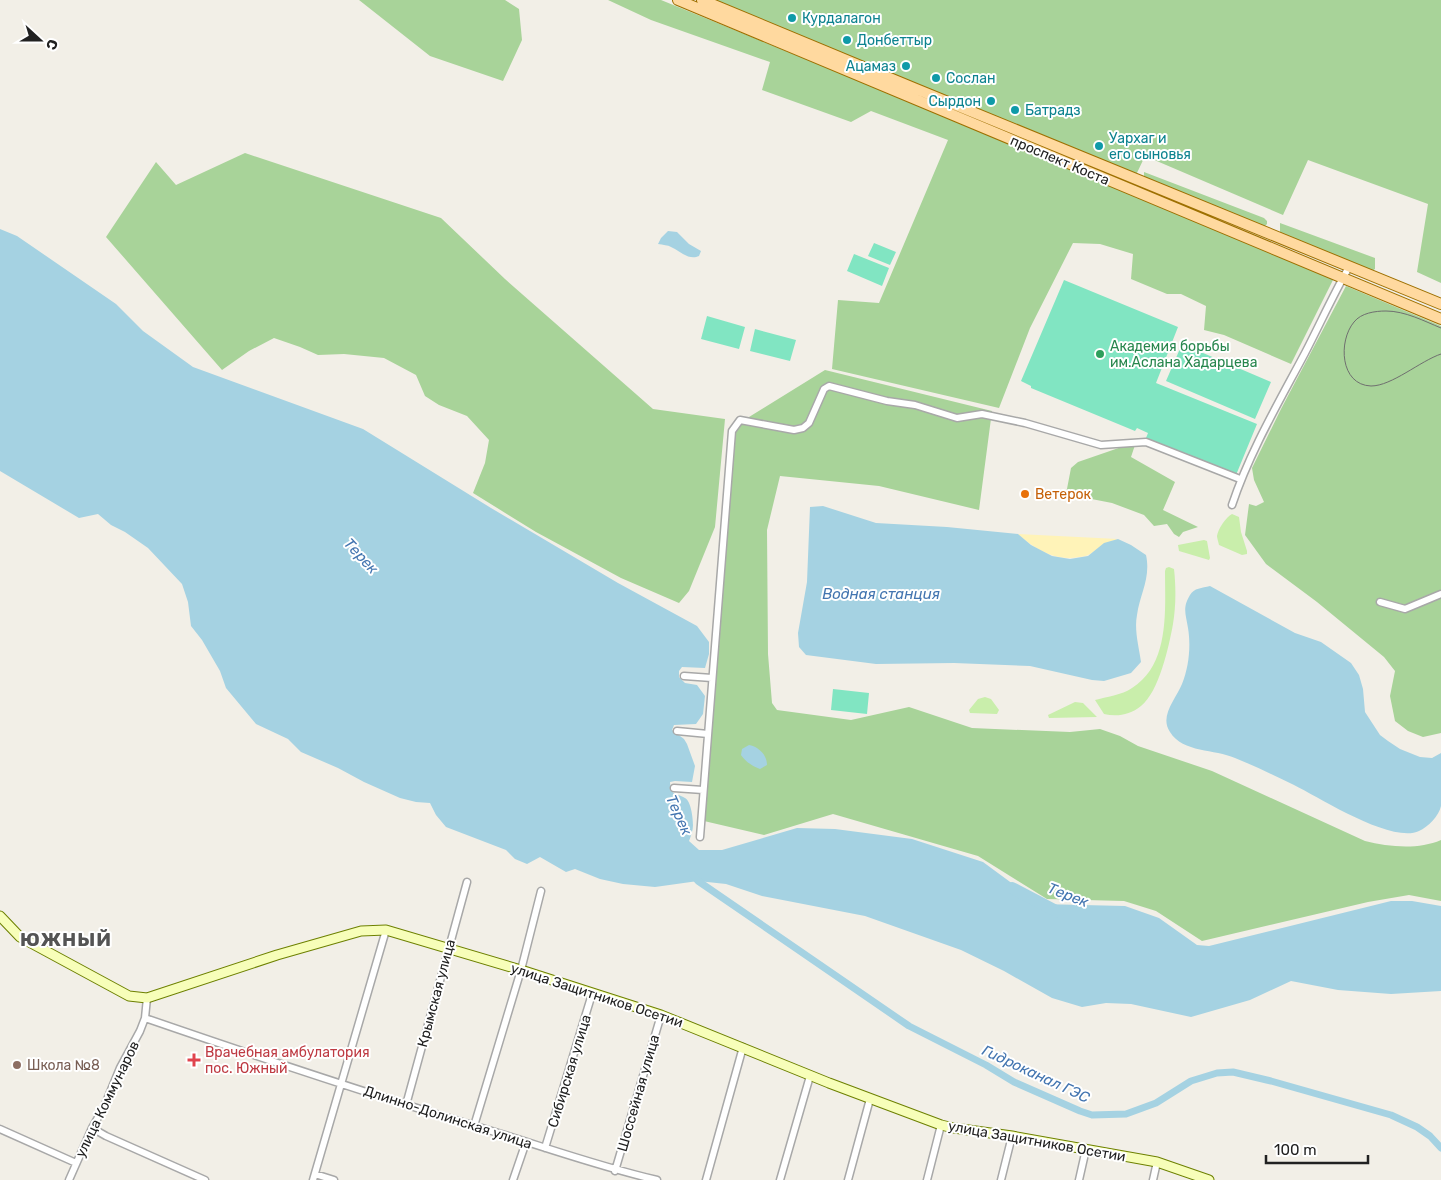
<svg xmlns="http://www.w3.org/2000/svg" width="1441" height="1180" viewBox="0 0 1441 1180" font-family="Rubik,sans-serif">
<rect width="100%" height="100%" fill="#f2efe7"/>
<!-- grass -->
<path fill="#c9eeab" d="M1232 514 1239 517 1241 532 1247 551V554L1242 555 1219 545C1219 544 1217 538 1217 536 1218 529 1226 517 1232 514Z
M1204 540 1207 541 1210 558 1209 560 1179 551 1178 545Z
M1169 567 1174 569C1176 587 1176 606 1173 624 1169 646 1159 692 1141 706 1130 715 1117 717 1104 714L1095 700C1106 697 1122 695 1132 688 1170 664 1165 610 1165 571L1166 568Z
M985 697 991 699 999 710 997 714 970 713 969 710 978 699Z
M1075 702 1083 703 1097 717 1049 718 1048 715Z"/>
<!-- forest -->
<path fill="#a8d399" d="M359 0H505L519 9 522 40 503 81 430 56Z
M608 0H661L957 121 1334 278 1291 364 1224 335 1204 330 1206 306 1181 294H1167L1131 279 1133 254 1100 244 1073 243 1030 328 999 408 832 369 838 300 879 303 948 140 871 111 851 122 762 90 770 62 651 20Z
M712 0H1441V283L1417 272 1428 204 1308 160 1283 215 1145 156 1136 175Z
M245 153 441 218 505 279 653 409 725 419 715 527 689 591 679 603 621 578 536 532 473 493 485 463 489 440 467 416 439 405 425 396 416 375 384 358 344 354 318 355 300 347 274 338 249 351 222 370 106 237 156 162 176 185Z
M1144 172 1264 218 1267 221V224L1264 227 1144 178Z
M1280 223 1375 258V269L1372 271 1280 234Z
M1346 286 1441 326V733L1423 737 1408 731 1395 721 1390 696 1395 671 1384 657 1317 602 1266 564 1245 535 1249 504 1256 506 1264 502 1254 480 1252 468 1281 409Z
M825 370 992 411 979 510 879 486 780 476 767 530 768 654 772 703 777 710 851 720 909 707 972 728 1070 732 1100 729 1120 736 1138 746 1212 771 1365 841C1389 847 1418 850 1441 840V901L1409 895 1368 902 1202 941 1156 911 1124 901 1047 899 978 856 833 814 764 835 704 821 736 425Z
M1136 442 1131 457 1175 482 1163 510 1198 527 1183 532 1179 537 1174 534 1167 524 1154 526 1144 515 1112 503 1066 494 1071 468 1078 462Z"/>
<!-- sand -->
<path fill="#fff3b8" d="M1018 534 1118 539C1101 544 1103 546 1090 554 1087 556 1082 557 1079 557 1055 562 1035 549 1018 534Z"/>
<!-- pitch -->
<path fill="#81e5c2" d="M874 243 896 252 890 265 868 256Z
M854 254 889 268 882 286 847 271Z
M1064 280 1178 327 1156 383 1257 424 1236 475 1146 438 1148 433 1137 428 1135 431 1031 388V386L1021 381Z
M707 316 745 327 739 349 701 339Z
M755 329 796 340 790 361 750 351Z
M1182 344 1271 382 1255 419 1166 381Z
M833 689 869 693 867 714 831 710Z"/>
<!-- water -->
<path fill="#a5d2e2" d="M0 229 17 236 116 304 143 331 193 367 363 429 491 508 618 583 697 626 709 642V654L705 668 682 667 679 671V677L685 683 697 685 705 696 703 714 696 724 674 725 672 730 684 739 687 744 695 766 692 782 675 781 670 782C671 797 675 792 685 798 691 801 693 818 693 825 693 830 691 836 689 841L699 850H722L797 828 835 829 912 839 983 862 1040 904 1125 906 1159 918 1197 945 1209 946 1391 901H1412L1441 906V991L1391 994 1338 990 1291 981 1250 1000 1191 1017 1131 1004 1106 1003 1082 1007 1052 998 1004 971 961 950 865 916 762 896 726 884 698 881 655 887 623 884 600 879 575 869 566 872 540 857 527 864 515 859 506 850 446 827 436 815 430 803 416 802 400 798 364 782 338 768 301 752 288 739 256 724 226 688 220 671 202 640 191 626 188 602 182 584 148 548 125 532 111 525 98 514 79 518 0 471Z
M668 231 677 232 689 244 701 251 699 256C689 261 680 251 671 247 668 245 663 245 658 244L661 238Z
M823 506 876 523 947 527 1018 534 1031 545 1052 556 1070 559 1088 556 1104 543 1118 539 1131 545 1146 555C1151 578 1140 594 1137 615 1134 630 1139 647 1141 662L1131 673 1104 681 1092 680 1030 666 954 663 876 664 806 655 799 647 798 633 807 582 810 507Z
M1210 586 1295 633 1321 642 1351 663 1359 675 1363 689 1365 712 1380 735 1388 741 1400 749 1420 757 1432 758 1441 753C1441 767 1441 794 1441 806 1439 816 1428 827 1419 831 1392 844 1320 798 1294 785 1275 776 1255 766 1235 758 1215 749 1183 753 1170 732 1159 716 1176 699 1182 684 1189 667 1191 646 1188 628 1186 615 1182 608 1190 595 1194 588 1202 588 1210 586Z
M749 745C759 747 767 755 767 765L760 769C752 766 746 762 741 755L742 749Z"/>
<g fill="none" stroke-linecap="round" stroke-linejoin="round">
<!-- canal -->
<path stroke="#a5d2e2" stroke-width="7" d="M693 875 698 881 909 1026 986 1065 1014 1082 1080 1111 1092 1115 1126 1114 1156 1103 1191 1081 1217 1073 1233 1072 1271 1081 1391 1115 1417 1127 1430 1136 1441 1148"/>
<!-- river -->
<path stroke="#a5d2e2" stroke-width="12" d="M1012 888 1058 912"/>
<!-- street casing -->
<g stroke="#a8a8a8" stroke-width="9">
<path id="street" d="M1232 505C1250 451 1279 402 1305 353 1320 324 1333 295 1349 267
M1380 602 1405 609 1441 594
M684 676 712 678
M677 731 708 734
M674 788 703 790
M700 837 732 431 740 420 794 430 803 428 809 423 824 389 829 386 887 401 915 405 957 418 982 414 1025 423 1101 445 1146 442 1240 479
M147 998 145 1018C264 1059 384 1099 505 1135 556 1151 605 1168 657 1180
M406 1105 467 882
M474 1126 521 970 541 891
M92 1128 106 1136 205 1180
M0 1129 76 1163
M545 1148 592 994
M615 1171 661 1015
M315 1174 334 1180
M69 1180 92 1128 104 1107 120 1068 140 1031 145 1018
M313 1180 386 930
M513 1180 526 1142
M706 1180 743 1047
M780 1180 810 1076
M848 1180 870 1099
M927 1180 941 1125
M1001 1180 1012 1136
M1079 1180 1086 1149
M1153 1180 1157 1162"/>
</g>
<!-- secondary casing -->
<g stroke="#6d8000" stroke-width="11">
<path id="secondary" d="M0 916 20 937 129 996 147 998 277 955 361 931 386 930 521 970 661 1015 829 1083 941 1125 954 1128 1012 1136 1157 1162 1209 1180"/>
</g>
<!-- primary casing -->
<g stroke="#9e7000" stroke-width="12">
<path id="primary" d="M678 0 1441 319
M702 0 914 88 1441 304"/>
</g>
<!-- street -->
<use href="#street" stroke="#fff" stroke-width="6"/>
<!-- secondary -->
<use href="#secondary" stroke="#f7feb9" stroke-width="9"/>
<!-- primary -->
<use href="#primary" stroke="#ffd99f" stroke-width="10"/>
<!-- tram -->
<path stroke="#6f6f6f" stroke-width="1" d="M1441 328C1424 321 1405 311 1386 311 1375 311 1361 313 1354 322 1338 341 1340 385 1371 386 1392 386 1420 361 1441 354"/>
</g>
<!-- markers -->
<g fill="#0f9aa8" stroke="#fff" stroke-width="2">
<circle cx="792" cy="18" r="5"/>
<circle cx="847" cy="40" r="5"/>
<circle cx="906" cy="66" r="5"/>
<circle cx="936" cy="78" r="5"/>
<circle cx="991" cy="101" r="5"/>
<circle cx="1015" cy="110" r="5"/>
<circle cx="1099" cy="146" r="5"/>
</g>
<circle fill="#2e9e5b" stroke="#fff" stroke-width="2" cx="1100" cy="354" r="5"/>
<circle fill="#e8710a" stroke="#fff" stroke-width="2" cx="1025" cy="494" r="5"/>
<path fill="#e0444e" stroke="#fff" stroke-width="2" d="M191.5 1052.5h5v5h5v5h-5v5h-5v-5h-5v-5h5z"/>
<circle fill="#8d6e63" stroke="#fff" stroke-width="2" cx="17" cy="1065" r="5"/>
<g text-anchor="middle" stroke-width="4" stroke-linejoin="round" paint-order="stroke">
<!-- culture labels -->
<g font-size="14" fill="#0d838f" stroke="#fff" text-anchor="start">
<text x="802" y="23">Курдалагон</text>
<text x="857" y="45">Донбеттыр</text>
<text x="896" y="71" text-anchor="end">Ацамаз</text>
<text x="946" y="83">Сослан</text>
<text x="981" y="106" text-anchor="end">Сырдон</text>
<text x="1025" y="115">Батрадз</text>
<text x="1109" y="143">Уархаг и<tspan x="1109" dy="16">его сыновья</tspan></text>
</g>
<!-- street labels -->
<g font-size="14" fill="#212121" stroke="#fff">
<text transform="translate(1060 160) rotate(23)" y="5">проспект Коста</text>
<text transform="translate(436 993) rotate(-75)" y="5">Крымская улица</text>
<text transform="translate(597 995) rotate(18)" y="5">улица Защитников Осетии</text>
<text transform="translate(569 1071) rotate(-73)" y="5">Сибирская улица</text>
<text transform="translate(638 1093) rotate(-74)" y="5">Шоссейная улица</text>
<text transform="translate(107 1099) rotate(-64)" y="5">улица Коммунаров</text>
<text transform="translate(448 1117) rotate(18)" y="5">Длинно-Долинская улица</text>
<text transform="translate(1037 1141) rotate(10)" y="5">улица Защитников Осетии</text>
</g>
<!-- leisure labels -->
<g font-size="14" fill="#27864d" stroke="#fff" text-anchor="start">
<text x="1110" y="351">Академия борьбы<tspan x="1110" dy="16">им.Аслана Хадарцева</tspan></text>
</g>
<!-- food labels -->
<g font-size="14" fill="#c56008" stroke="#fff" text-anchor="start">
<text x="1035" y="499">Ветерок</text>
</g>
<!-- health labels -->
<g font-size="14" fill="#be3a42" stroke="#fff" text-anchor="start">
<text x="205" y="1057">Врачебная амбулатория<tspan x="205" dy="16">пос. Южный</tspan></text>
</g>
<!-- education labels -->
<g font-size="14" fill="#785e54" stroke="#fff" text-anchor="start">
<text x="27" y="1070">Школа №8</text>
</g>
<!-- water labels -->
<g font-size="15" font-style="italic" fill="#4375b0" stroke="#fff">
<text transform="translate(361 556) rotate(47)" y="5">Терек</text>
<text x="881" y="599">Водная станция</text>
<text transform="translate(679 815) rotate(66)" y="5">Терек</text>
<text transform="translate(1068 895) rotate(21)" y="5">Терек</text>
<text transform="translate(1036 1074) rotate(25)" y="5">Гидроканал ГЭС</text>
</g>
<!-- district labels -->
<g font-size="19" font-weight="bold" letter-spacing="1" fill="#545454" stroke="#fff">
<text x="66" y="946">ЮЖНЫЙ</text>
</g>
</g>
<!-- north arrow -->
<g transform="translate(40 40) rotate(111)" stroke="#ffffff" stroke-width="4" paint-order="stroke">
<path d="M0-4L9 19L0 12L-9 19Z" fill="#212121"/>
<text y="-8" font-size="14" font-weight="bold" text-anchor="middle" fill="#212121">С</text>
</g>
<!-- scale -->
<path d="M1266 1155v8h102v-8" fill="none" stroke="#212121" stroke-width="2.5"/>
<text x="1274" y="1155" font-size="15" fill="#212121" stroke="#ffffff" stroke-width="4" paint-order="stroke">100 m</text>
</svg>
